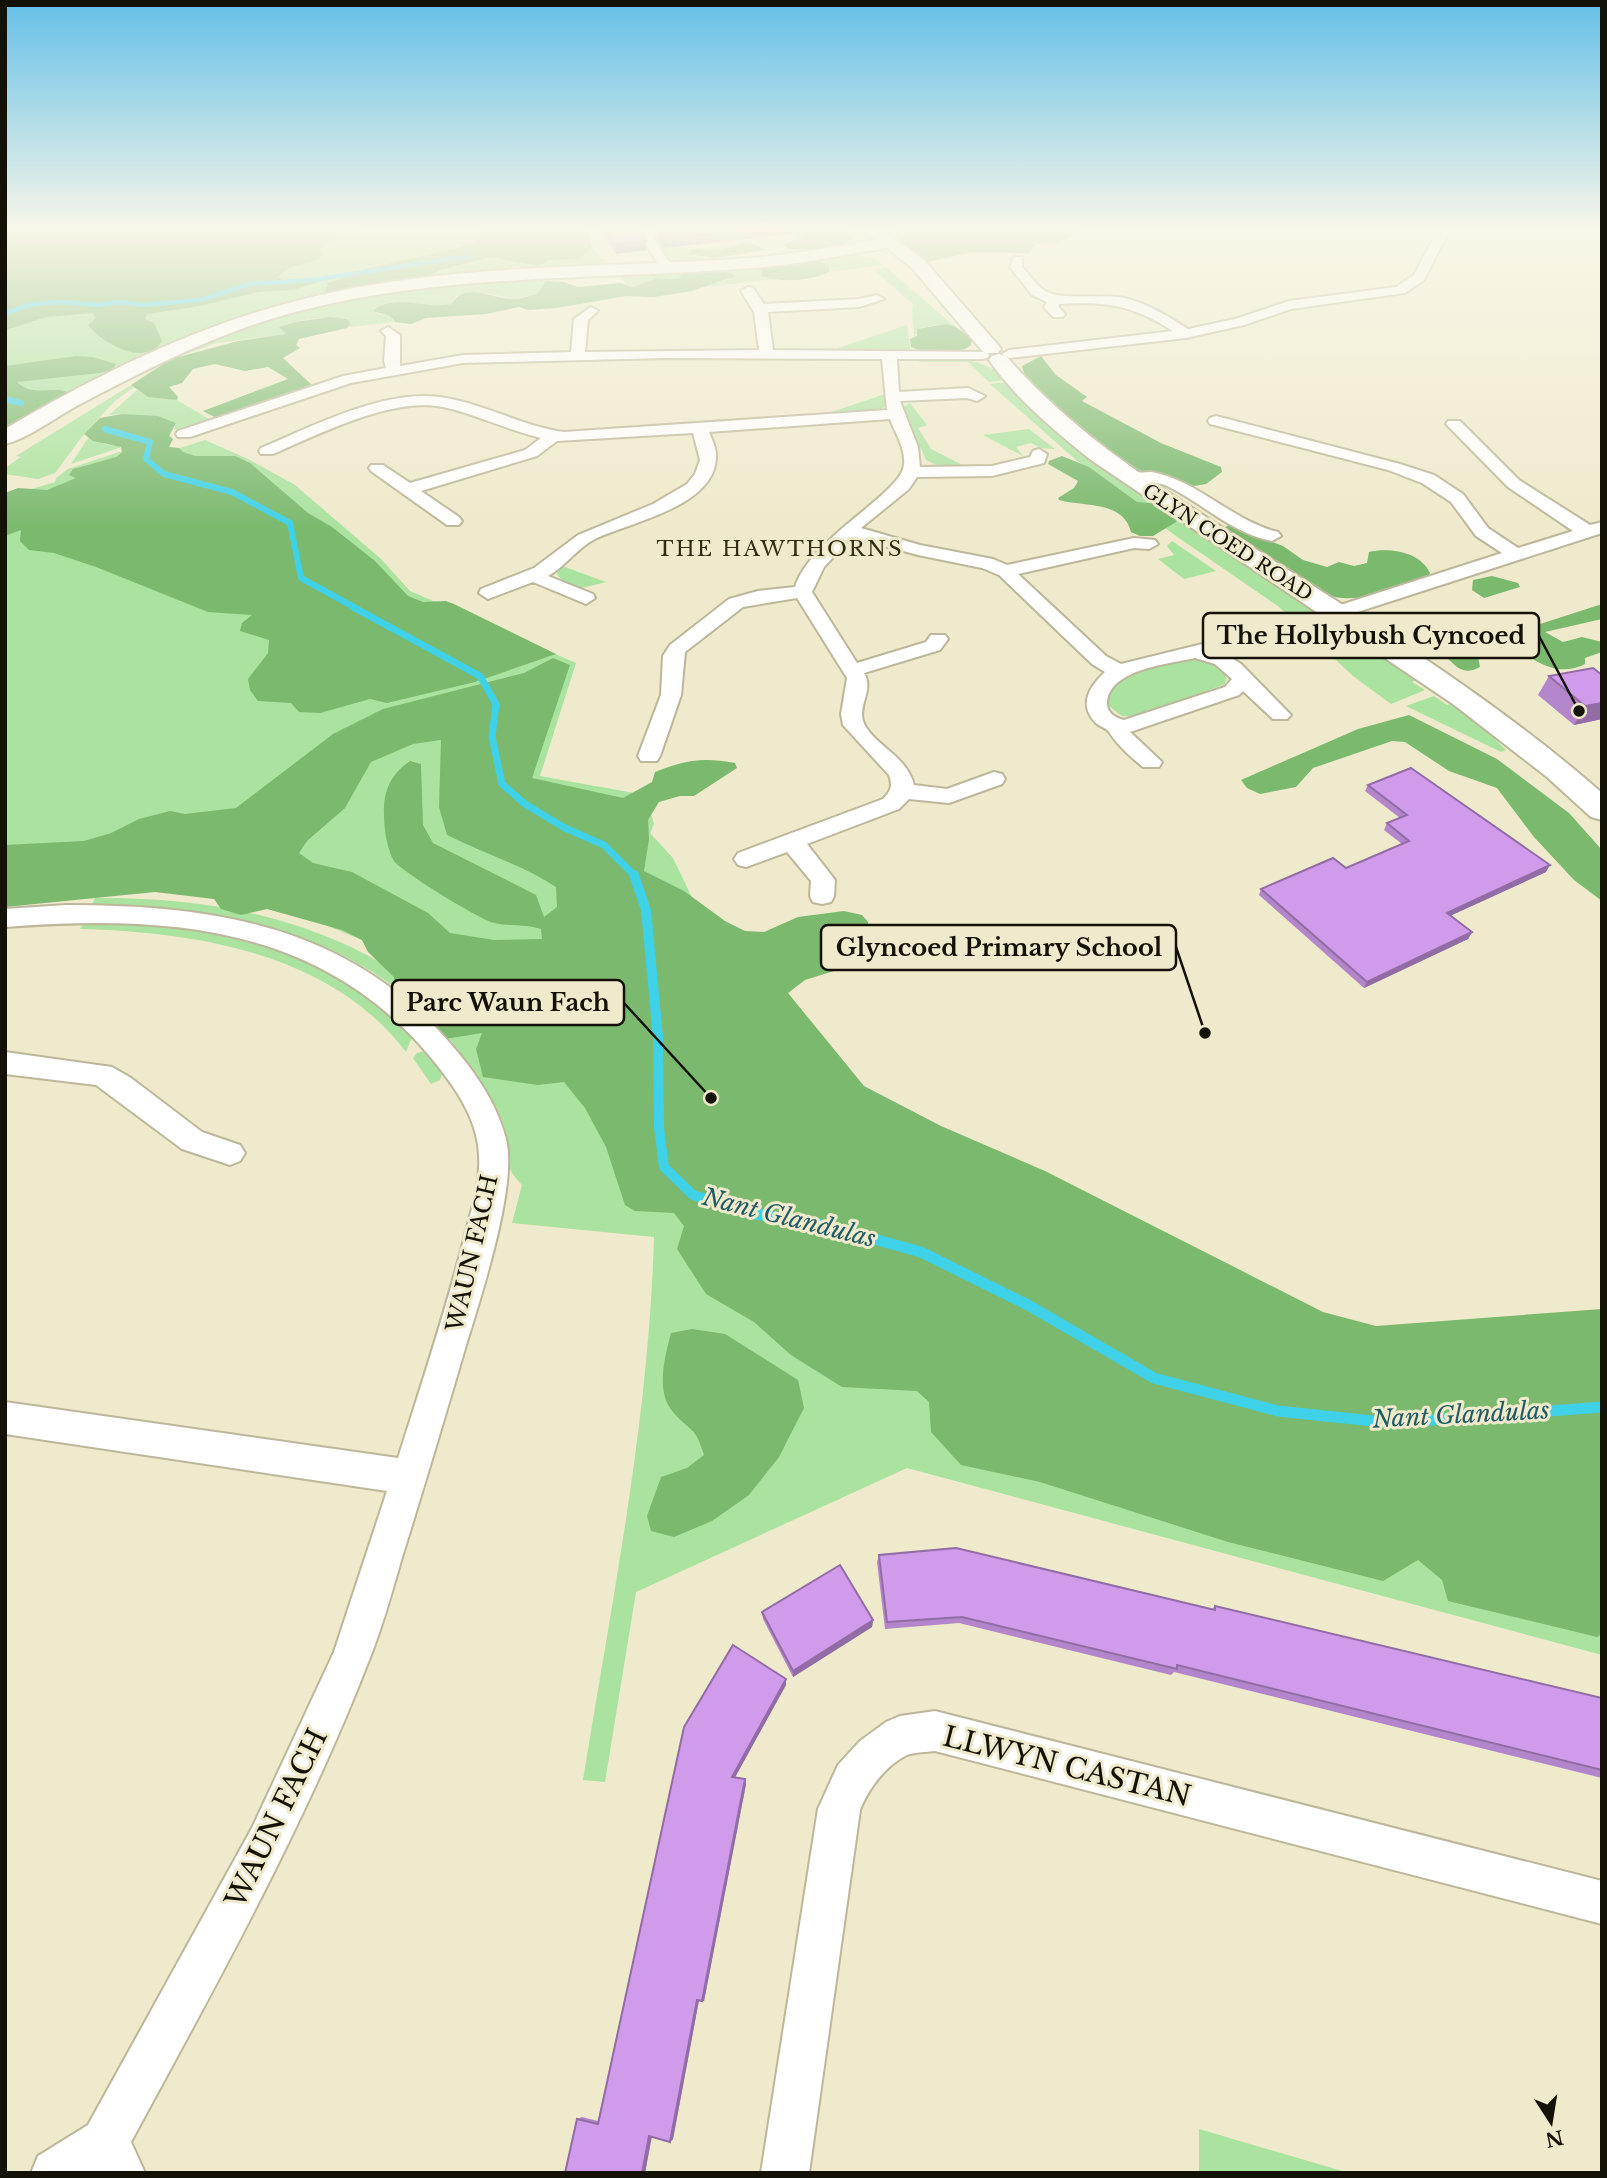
<svg xmlns="http://www.w3.org/2000/svg" width="1607" height="2178" viewBox="0 0 1607 2178" font-family="'Libre Baskerville',serif">
<rect width="100%" height="100%" fill="#efeacb"/>
<!-- green -->
<path fill="#aae29f" d="M5 227H575L607 264 516 267 254 315 5 434Z
M669 232 682 250 734 244 721 250 706 248 690 255 706 259C675 260 671 267 656 239Z
M847 254 875 258 883 265 829 272 831 270 817 259Z
M762 264 765 278 775 279 707 287 733 277 729 271 721 270Z
M886 267 954 326 946 324 919 328 914 338C914 325 911 317 913 304L874 270Z
M689 269 679 279 657 278 633 287 626 284 619 273Z
M546 281 537 294 514 299 491 294 456 296 451 304 438 307 394 303 375 313 390 316 394 322 349 327 351 324 347 319C324 316 302 319 280 327L288 334 217 343 171 359C271 297 432 282 546 281Z
M907 325 911 353 835 351 838 348Z
M919 358C950 359 984 355 1005 380L989 382 968 362H919Z
M1007 382 1419 679 1412 682 1425 690 1391 704 1353 676 1278 606 1176 536 1076 460 990 384Z
M131 385 134 387 115 401 84 434 55 473 38 479 5 474V468L21 457 16 456Z
M137 390 148 397 177 400 209 419 174 430 176 423 122 414 109 415Z
M885 394 886 406 875 412 820 416Z
M910 403 927 425 918 428 931 449 966 467H941L926 460 903 407Z
M1029 429 1055 449 1041 448 1031 443 1016 447 1023 456 983 435Z
M88 438 104 444 122 447 71 464Z
M205 440 248 459 295 485 381 559 410 591 576 663 540 776 645 795 654 824 650 833 673 858 702 918 853 1085 1310 1323 1602 1380V1655L907 1468 636 1592 605 1782 583 1780C612 1600 649 1419 654 1237L512 1223 522 1185C503 1165 510 1162 507 1137 504 1119 495 1104 485 1089 474 1072 462 1054 448 1037 362 935 220 903 92 905L95 898C195 897 296 913 383 964L362 940 167 860 5 895V497L55 482 56 478 68 469 122 451 116 457 74 469 174 450Z
M1172 541 1216 571 1184 579 1158 559 1174 555 1167 546Z
M560 567H565L606 582 578 589 564 583 557 574Z
M1193 659C1207 660 1231 665 1225 684L1140 716H1122L1106 704C1114 666 1162 666 1193 659Z
M1434 696 1447 705 1454 703 1472 716 1506 750 1501 752 1406 706Z
M85 922C210 926 320 944 412 1037L406 1052C331 953 196 932 80 929Z
M424 1051 442 1074 440 1080 431 1084 413 1058 417 1053Z
M1199 2129 1349 2173H1199Z"/>
<!-- forest -->
<path fill="#7ab96e" fill-rule="evenodd" d="M5 227H390C372 230 331 235 320 249L323 255C309 267 290 262 278 277L284 281 325 280 293 290 258 292 200 306 147 314 145 319 154 323 162 341C145 368 102 343 88 325L96 318 93 313 47 317 5 330Z
M481 227H582L588 231 592 248 578 259 548 260 539 266 491 257 440 270 427 276 316 297 326 290 328 283 366 269 470 245 478 238Z
M782 227H841L855 234C846 250 809 249 792 249L786 248 784 244 803 238Z
M889 227H1087L1060 242 1036 244 1029 253H969L927 262C908 258 904 237 889 227Z
M741 243 753 244 767 250 714 258 689 254 693 249 721 250Z
M817 259 830 267 829 272C812 281 779 283 761 276L762 272 756 267Z
M688 269 721 270 733 274V277L692 291 654 297 626 296 557 308 528 310 519 307 486 314 426 318 411 324 395 322 390 316 373 311C392 293 427 309 451 304 467 280 493 300 515 299 522 299 530 295 537 294L546 281 563 282 578 287 620 283 633 287 657 278 679 279 683 272Z
M330 317 347 319 351 324 347 328 299 339 296 345 300 348 283 358 314 387 218 419 203 411 288 379 268 367 245 371 215 364 193 369 182 383 169 387 178 397 177 400 148 397 131 385 171 359 238 341 286 334 279 327 295 322Z
M946 324 954 326 972 338 971 345C957 357 927 354 911 347L910 339 917 336V329Z
M76 356 93 357 116 364 112 370 100 373 17 382C34 398 53 385 69 393L67 398 5 427V366Z
M1041 356 1056 375 1087 397 1082 401 1161 443 1221 467 1222 472 1206 484 1194 486 1182 484 1162 475 1128 473 1027 384 1022 366Z
M122 414 158 416 176 423 169 436 173 439 169 447 179 448 183 452 195 456H235L250 463 308 513 332 527 375 561 408 596 423 602 446 601 454 604 556 654 475 682 387 703 370 699 320 713 299 712 291 703 258 701 250 690 248 679 268 653 269 640 240 631 242 623 252 615 208 612 96 567 54 553 29 550 20 541 21 530 5 536V493L18 488 47 490 76 478 69 475 73 469 116 457 122 452 121 447 93 441 84 434 100 418Z
M1062 456 1089 467 1137 502 1159 504 1181 515 1176 522 1153 536H1140L1131 532C1123 500 1083 507 1059 500L1058 498 1074 488 1078 481 1048 464 1049 461Z
M1229 525 1283 546 1303 560 1327 567 1339 562 1354 566 1367 563 1369 552C1389 547 1421 552 1430 573L1426 580C1400 588 1371 600 1342 598 1308 595 1253 549 1222 529Z
M1492 576 1518 583 1520 587 1484 598 1472 590 1473 580Z
M1599 605 1602 606V619L1545 632 1563 642 1582 637 1602 642V652L1585 658V664C1562 676 1542 666 1522 652V642L1511 639 1481 652 1478 657 1480 667C1460 678 1455 663 1440 652 1433 647 1425 647 1418 642L1420 637C1434 634 1444 640 1458 638 1484 633 1510 610 1537 625Z
M553 658 570 665 532 778 623 798 652 782 655 772C685 760 703 757 735 763L737 768 694 796H680L659 802 648 820 649 839 644 871 684 891 725 921 745 931 764 932 798 917 844 911 862 915 868 922 871 946 837 970 805 980 788 993 864 1086 941 1126 1045 1171 1323 1312 1376 1326 1602 1309V1634L1597 1637 1448 1601 1442 1580 1418 1560 1383 1581 1228 1542 1040 1482 961 1465 931 1432 929 1402 917 1391 842 1387 791 1355 754 1322 706 1294 677 1249 684 1226 674 1213 635 1211 625 1205 606 1147 585 1108 564 1082 538 1085 483 1077 476 1049 482 1033 445 1039 396 1012 394 977 368 952 362 940 342 930 267 909 241 915 221 909 214 899 155 892 5 907V845L84 841 111 833 139 819 170 811 185 814 236 808 333 734 383 709 524 673ZM441 740 439 807 447 835C482 853 523 865 556 887L557 907 544 917 536 895 433 843 423 825 421 764 410 761C391 774 383 791 384 815 384 828 387 850 394 861 402 872 479 919 494 923 511 927 523 923 541 929L542 939 494 940 450 933 428 913 352 872 313 863 299 853 307 841 345 808 371 762 413 744Z
M1409 715 1497 759 1569 813 1602 850V901L1574 880 1534 837 1497 788 1449 771 1405 742 1392 741 1313 768 1296 787 1260 794 1247 788 1241 780 1358 729Z
M692 1329 725 1334 798 1380 804 1408 779 1457 749 1495 712 1521 674 1537 651 1531 647 1516 661 1477 687 1468 704 1455C695 1425 691 1433 673 1412 655 1392 665 1356 671 1333Z"/>
<g fill="none" stroke-linecap="round" stroke-linejoin="round">
<!-- stream-far4 -->
<path stroke="#3ed1e8" stroke-width="4.5" d="M5 313 34 304 62 302 100 305 119 302 143 305 201 300 250 284 313 280 469 256"/>
<!-- stream-far3 -->
<path stroke="#3ed1e8" stroke-width="6" d="M5 399 21 403
M105 429 150 442 146 459 164 474 232 492 290 523 301 578 356 608"/>
<!-- stream-far2 -->
<path stroke="#3ed1e8" stroke-width="7" d="M353 607 480 676 496 704 492 737 502 784 525 804 565 828 604 845 635 876"/>
<!-- stream-far1 -->
<path stroke="#3ed1e8" stroke-width="10" d="M634 875 646 910 658 1037 659 1128 664 1167 693 1195 759 1215"/>
<!-- stream -->
<path stroke="#3ed1e8" stroke-width="11" d="M749 1213 823 1225 921 1252 1028 1305 1154 1378 1278 1411 1392 1423 1602 1407"/>
<!-- street casing -->
<g stroke="#bcb79a" stroke-width="4">
<path id="street" d="M674 227H711L705 231 653 236 667 259 678 267 672 271 658 264 639 233 645 229Z
M1439 227H1451L1424 280 1405 293 1291 309 1244 325 1186 338 1009 358 1002 354 1009 350 1173 331C1133 305 1106 301 1059 304L1058 306 1065 314 1063 317H1053L1044 307 1047 302 1032 295 1010 267 1014 257H1022V267C1029 274 1036 285 1045 291 1063 301 1101 293 1125 298 1148 304 1168 316 1188 329L1235 319 1289 301 1396 287 1414 275Z
M748 287 753 288 764 304 859 299 877 295 884 299 859 307 768 312 773 350 987 352 989 355 987 358 982 359H897L899 392 968 388 985 396 977 401 967 398 900 401 918 447 920 467 992 466 1030 457 1033 451 1039 449 1047 454 1044 463 992 476 917 477 909 489 861 528 920 545 993 559 1007 565 1134 538 1155 540 1158 544 1149 549 1134 548 1018 574 1106 656 1121 664 1243 634 1248 625H1262L1265 629 1259 642 1222 652 1241 664 1287 711 1291 715 1287 719H1273L1243 691 1239 695 1130 732 1162 762 1159 767H1143C1130 756 1118 746 1109 732 1107 728 1100 727 1096 723 1078 705 1089 687 1105 672L1092 664 999 575 982 568 918 555 852 537 824 567 812 592 857 663 926 642 931 635H945L948 639 940 650 864 673C874 689 858 705 863 721 872 745 906 754 914 785L947 789 994 772 1002 774 1005 779 1002 784 949 803 909 799 899 809 807 844 835 880 834 896 831 902 822 904 813 902 810 896 811 881 787 852 746 867 738 865 734 859 738 853 883 799C891 791 893 786 889 775L843 725 841 714 847 678 797 598 743 607 685 652 681 695 660 756 657 761H641L638 756 661 695 663 656 670 645 729 599 758 591 795 587C810 538 901 494 904 465 906 449 895 433 890 419L709 432C712 440 717 449 716 458 714 507 630 522 595 539 577 548 566 566 548 576L593 594 595 598 586 604 533 582 488 599 479 593 481 589 534 568 578 535 653 504 687 484 695 474 700 460 693 433 557 441 537 456 421 491 459 517 462 521 459 525H447L371 471 369 468 371 465H383L410 483 525 450 541 438C507 430 476 414 443 407 391 397 320 434 273 454H261L259 451 261 448C312 426 385 389 440 397 483 403 521 426 564 432L887 410 882 359 666 358 463 363 351 383 190 437H178L176 434 178 431 343 376 386 368 384 361 386 336 381 331 388 327 400 335V366L463 355 571 352 574 319 591 307 598 311 588 320 585 352 759 350 754 312 741 291ZM1195 658 1215 664 1232 679 1225 687 1124 720C1115 718 1106 712 1107 702 1110 669 1169 664 1195 658Z
M1216 416 1400 464 1434 475 1463 494 1488 528 1518 548 1573 531 1508 487 1446 424 1448 421H1460L1519 480 1590 525 1602 522V533L1342 617H1328L1325 613 1328 609 1502 553 1476 536 1451 502 1422 483 1388 470 1210 424 1208 421 1210 418Z
M1151 472C1198 480 1232 521 1278 532L1281 536 1272 541C1230 533 1202 502 1165 485 1152 479 1133 488 1123 478L1131 473Z
M66 905C213 905 347 925 449 1042 473 1069 497 1103 506 1139 518 1187 479 1302 464 1352 444 1420 424 1487 403 1554 393 1588 384 1622 371 1655 306 1824 217 1983 131 2142L145 2173H31L38 2156 88 2125 252 1828 334 1652 387 1491 5 1434V1402L398 1458C421 1386 445 1313 464 1239 470 1213 481 1185 479 1156 478 1117 452 1083 428 1054 317 924 165 915 5 927V909Z
M5 1052 112 1067 131 1078 202 1132 240 1145 245 1153 240 1161 230 1165 182 1149 96 1085 5 1074Z
M935 1711 1602 1881V1924L935 1751C927 1752 915 1752 907 1755 886 1765 868 1789 860 1810L809 2173H761L818 1809 838 1765 860 1741 886 1722 900 1716Z"/>
</g>
<!-- secondary casing -->
<g stroke="#bcb79a" stroke-width="4">
<path id="secondary" d="M864 227H879L924 260 998 345 1001 349 998 353H984L912 268 887 248C842 255 796 265 751 268 602 280 449 273 303 310 226 329 155 365 84 402 60 414 30 438 5 444V429C97 375 193 327 296 301 443 262 599 269 750 258 792 255 834 246 876 240L865 232Z
M999 354 1006 356C1075 436 1164 490 1251 546 1372 624 1494 698 1602 793V820L1591 817 1547 777 1453 704 1091 460C1054 430 1016 399 989 360L992 356Z"/>
</g>
<!-- street -->
<use href="#street" fill="#fff" fill-rule="evenodd"/>
<!-- secondary -->
<use href="#secondary" fill="#fff" fill-rule="evenodd"/>
</g>
<!-- wall -->
<path fill="#b385ca" d="M598 227H645L640 230 646 241V250L616 254Z
M657 229 791 234 663 248 657 238Z
M1602 675V719L1574 725 1538 695 1549 676Z
M1368 785 1546 872 1450 916 1472 932 1468 939 1364 988 1259 895 1261 889 1346 868 1402 844 1384 830 1387 823 1400 818 1365 791Z
M879 1555 1211 1610 1215 1606 1602 1698V1778L1174 1672 1171 1675 959 1623 885 1629 877 1562Z
M762 1612 873 1620 872 1627 793 1677 763 1619Z
M786 1685 735 1777 745 1779 746 1784 704 2001 699 2000 673 2139 670 2142 652 2137 645 2173H565L577 2119 582 2117 598 2121 684 1727Z"/>
<!-- shaded-wall -->
<path fill="#926ca4" d="M769 227H791V234L663 248V239Z
M646 241V250L616 254 615 244Z
M1602 703V719L1574 725 1585 706Z
M1550 865 1546 872 1443 919 1447 913Z
M1472 932 1468 939 1364 988 1367 982Z
M873 1620 872 1627 793 1677V1671Z
M786 1679V1685L733 1781 732 1777Z
M745 1779 746 1784 704 2001H702Z
M697 2000H699L673 2139 670 2142Z
M652 2134 645 2173H642L649 2136Z"/>
<!-- building -->
<path fill="#d09beb" stroke="#926ca4" stroke-width="2" d="M603 227H638L646 241 615 244Z
M680 227H769L663 239 657 229Z
M1593 668 1602 675V703L1585 706 1549 676Z
M1411 768 1550 865 1447 913 1472 932 1367 982 1261 889 1333 858 1346 868 1409 841 1387 823 1407 815 1368 785Z
M956 1548 1215 1610V1606L1602 1698V1770L1177 1665V1669L962 1617 887 1622 879 1555Z
M840 1565 873 1620 793 1671 762 1612Z
M733 1645 786 1679 732 1777 745 1779 702 2001 697 2000 670 2142 649 2136 642 2173H565L577 2119 598 2124 684 1727Z"/>
<!-- sky -->
<linearGradient id="sky" x2="0" y2="1"><stop stop-color="#64c0e8"/><stop offset="0.43" stop-color="#f8f6e8"/><stop offset="1" stop-color="#f8f6e8" stop-opacity="0"/></linearGradient>
<rect width="1607" height="531" fill="url(#sky)"/>
<g text-anchor="middle" stroke-width="6" stroke-linejoin="round" paint-order="stroke">
<!-- far-street labels -->
<g font-size="19" fill="#141207" stroke="#efeacb">
<text transform="translate(1228 542) rotate(33)" y="7">GLYN COED ROAD</text>
</g>
<!-- far-neighbourhood labels -->
<g font-size="21" letter-spacing="2" fill="#322e15" stroke="#efeacb">
<text x="780" y="556">THE HAWTHORNS</text>
</g>
<!-- street labels -->
<g font-size="23" fill="#141207" stroke="#efeacb">
<text transform="translate(472 1253) rotate(-77)" y="8">WAUN FACH</text>
</g>
<!-- water labels -->
<g font-size="24" font-style="italic" fill="#215b65" stroke="#efeacb">
<text transform="translate(789 1218) rotate(14)" y="8">Nant Glandulas</text>
<text transform="translate(1461 1415) rotate(-3)" y="8">Nant Glandulas</text>
</g>
<!-- near-street labels -->
<g font-size="28" fill="#141207" stroke="#efeacb">
<text transform="translate(1067 1766) rotate(14)" y="10">LLWYN CASTAN</text>
<text transform="translate(276 1818) rotate(-64)" y="10">WAUN FACH</text>
</g>
</g>
<!-- callouts -->
<path fill="none" stroke="#141207" stroke-width="2.5" d="M1579 711L1539 636M1205 1033L1176 947M711 1098L624 1003"/>
<g fill="#141207" stroke="#efeacb" stroke-width="2.5">
<circle cx="1579" cy="711" r="7"/>
<circle cx="1205" cy="1033" r="7"/>
<circle cx="711" cy="1098" r="7"/>
</g>
<g fill="#efeacb" stroke="#141207" stroke-width="2.5">
<rect x="1203" y="613" width="336" height="45" rx="7"/>
<rect x="821" y="925" width="355" height="45" rx="7"/>
<rect x="392" y="980" width="232" height="45" rx="7"/>
</g>
<g font-size="24" text-anchor="middle" font-weight="bold" fill="#141207">
<text x="1371" y="644">The Hollybush Cyncoed</text>
<text x="999" y="956">Glyncoed Primary School</text>
<text x="508" y="1011">Parc Waun Fach</text>
</g>
<!-- border -->
<rect width="1607" height="2178" fill="none" stroke="#141207" stroke-width="14"/>
<!-- north arrow -->
<g transform="translate(1551 2122) rotate(168)" stroke="#efeacb" stroke-width="5" paint-order="stroke">
<path d="M0-5L12 26L0 18L-12 26Z" fill="#141207"/>
<text y="-10" font-size="19" font-weight="bold" text-anchor="middle" fill="#141207">N</text>
</g>
</svg>
